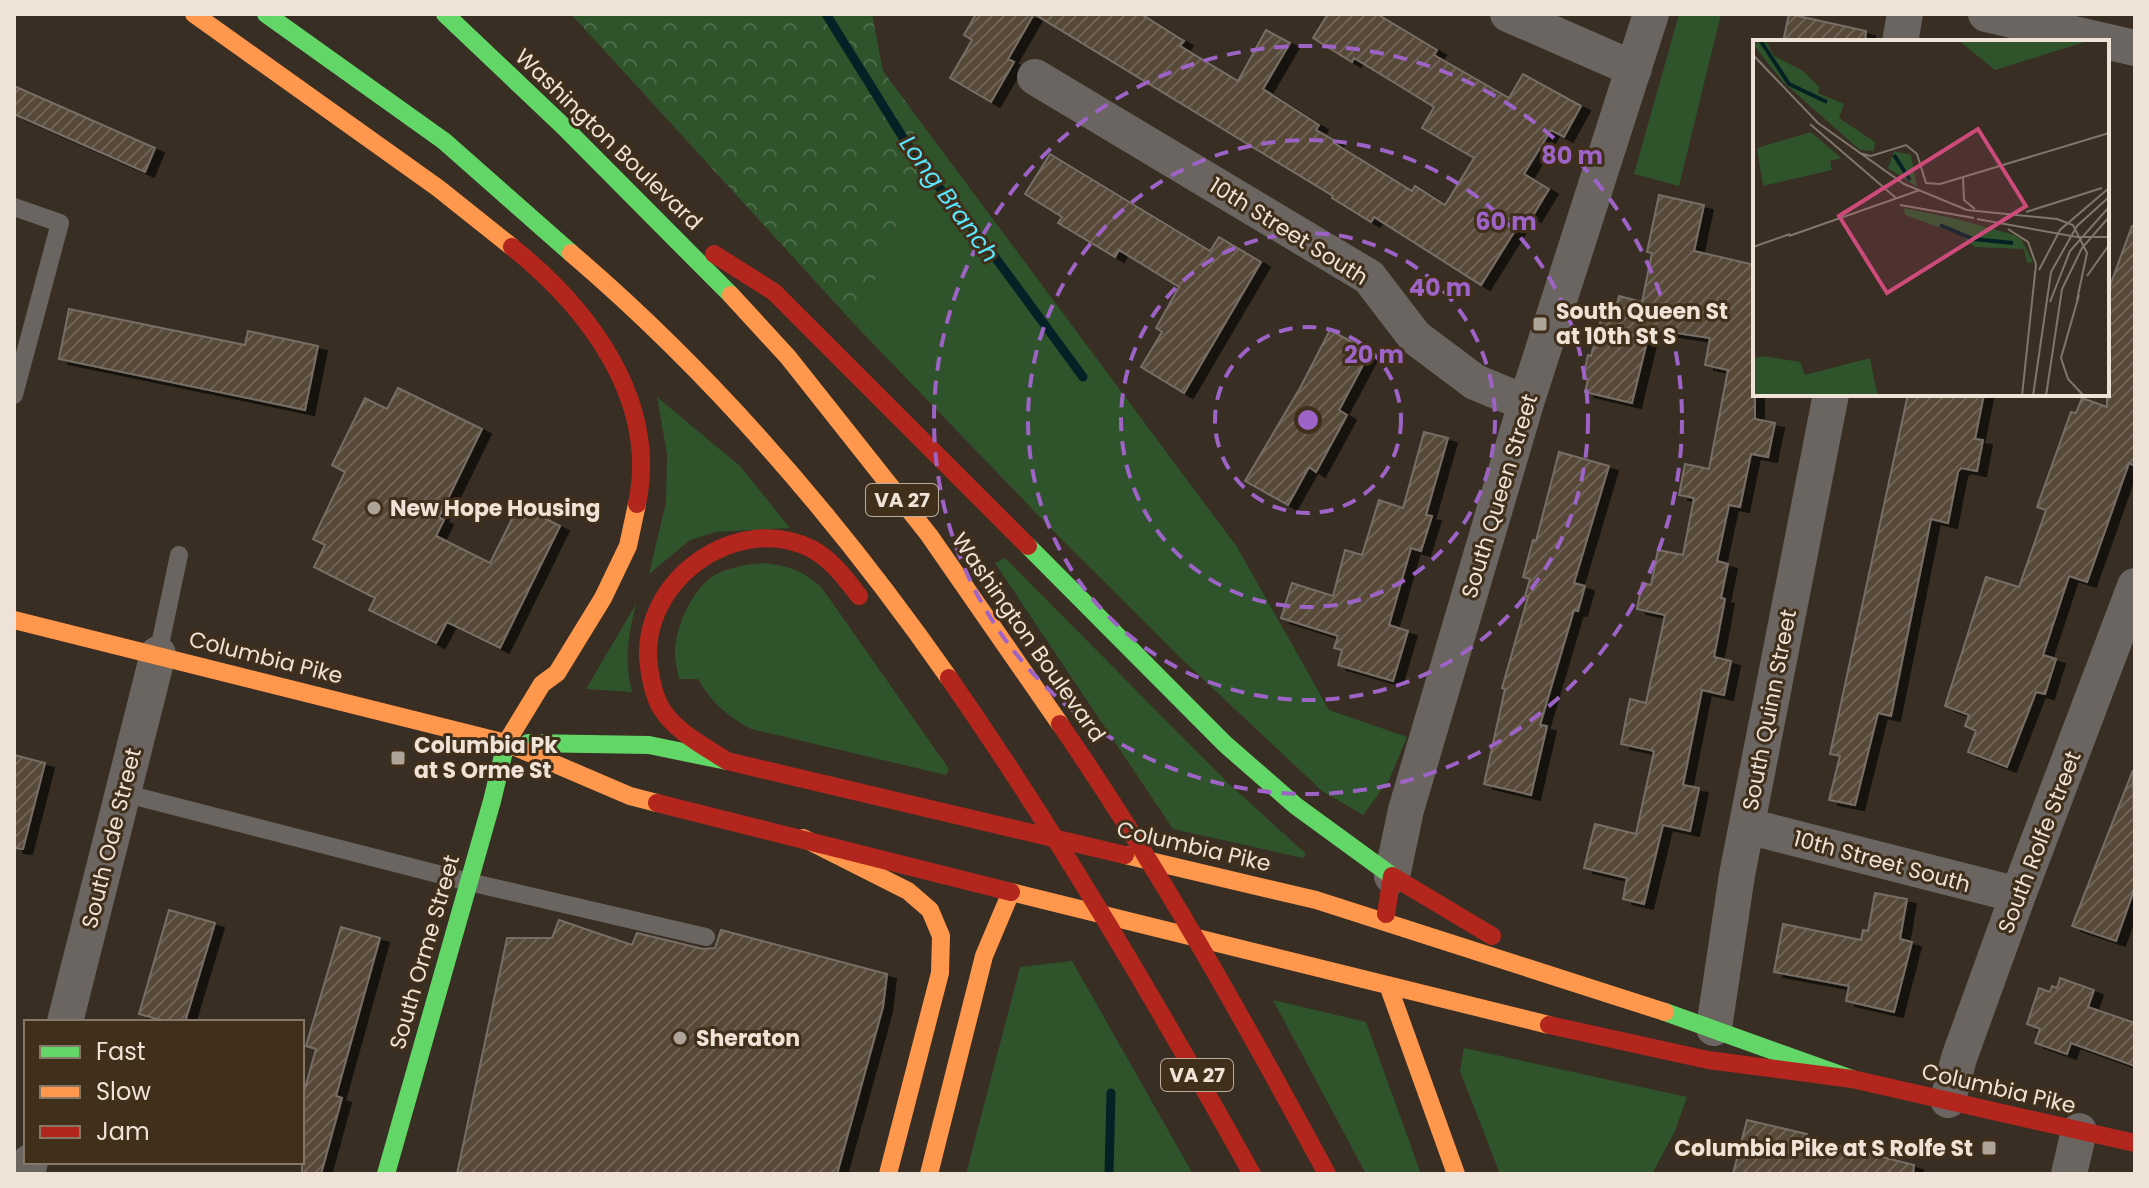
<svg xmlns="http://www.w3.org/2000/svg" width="2149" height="1188" viewBox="0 0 2149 1188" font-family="Poppins,sans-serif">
<defs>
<pattern id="forest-crowns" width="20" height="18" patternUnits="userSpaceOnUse" patternTransform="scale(2)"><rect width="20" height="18" fill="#2f542b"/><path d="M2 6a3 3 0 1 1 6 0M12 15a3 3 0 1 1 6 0" fill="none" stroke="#4d6c49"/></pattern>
<pattern id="building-hatch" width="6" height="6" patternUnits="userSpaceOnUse" patternTransform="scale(2)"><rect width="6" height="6" fill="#564939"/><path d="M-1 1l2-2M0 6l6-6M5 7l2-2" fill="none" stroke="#6f6355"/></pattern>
<filter id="shadow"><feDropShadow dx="9" dy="5" stdDeviation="0" flood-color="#0009"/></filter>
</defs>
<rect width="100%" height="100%" fill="#382e23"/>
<!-- green -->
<path fill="#2f542b" d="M1679 14H1721L1679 186 1634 174Z
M931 136 1237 547 1329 710 1407 737 1389 780 1363 815 1322 791 1187 664 1062 540 857 327Z
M657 397 740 466 790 528 716 532 690 540 649 574 666 502 667 454Z
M1005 558 1228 783 1306 854 1303 858 1173 829 995 563Z
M762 563C789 566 801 569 822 588L949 769 946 775 751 729C727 716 712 703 698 679H679C678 671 675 662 675 654 675 627 691 592 713 576 728 567 745 565 762 563Z
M636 604C628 638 624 658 632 692L586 689Z
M1072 961 1193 1174H966L1020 967Z
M1273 1000 1366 1022 1421 1174H1366Z
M1464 1048 1687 1097 1675 1131 1652 1174H1500L1460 1071Z"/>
<!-- forest -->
<path fill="url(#forest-crowns)" d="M571 14H872L883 71 931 136 857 327Z"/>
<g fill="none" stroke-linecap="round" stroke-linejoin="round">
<!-- stream -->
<path stroke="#062125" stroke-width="9" d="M826 14 917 160 992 253 1083 377
M1109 1174 1111 1093"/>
</g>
<!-- building -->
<path fill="url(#building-hatch)" stroke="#776e65" stroke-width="2" filter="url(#shadow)" d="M976 14H1141L1184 41 1180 46 1238 81 1266 30 1290 43 1263 89 1319 125 1316 130 1335 141 1334 143 1412 191 1415 186 1445 205 1474 158 1422 128 1434 107 1354 58 1352 62 1313 38 1328 14H1377L1437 50 1434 55 1509 98 1523 74 1581 106 1564 137 1551 130 1524 174 1549 189 1532 217 1526 213 1481 285 1374 217 1371 222 1332 198 1333 196 1034 14 1008 59 1014 62 991 102 950 78 972 40 964 35Z
M1789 14 1866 31 1865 42H1783Z
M14 86 155 148 145 172 14 114Z
M1050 154 1210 251 1219 237 1261 262 1184 393 1141 367 1162 332 1156 328 1179 287 1119 250 1115 257 1058 223 1062 217 1025 194Z
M1659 195 1704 205 1694 251 1755 265V419L1775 423 1768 457 1751 454 1740 507 1729 505 1717 561 1728 564 1721 598 1725 599 1714 657 1731 661 1724 695 1702 690 1683 785 1699 788 1690 831 1663 825 1644 904 1623 899 1627 878 1584 868 1595 824 1636 834 1654 751 1621 744 1630 699 1646 703 1665 615 1637 609 1642 583 1651 585 1658 550 1683 555 1694 498 1679 495 1685 464 1709 469 1728 370 1705 365 1710 338 1650 329 1632 403 1585 392 1588 380 1583 378 1588 355 1591 356 1605 305 1616 308 1619 296 1642 302 1652 253 1647 252Z
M2132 226 2135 227V466L2129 463 2087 582 2069 576 2043 655 2056 659 2045 694 2036 692 2007 767 1968 752 1976 731 1965 726 1969 715 1945 706 1986 577 2019 587 2046 510 2037 507 2071 412 2076 413 2082 398 2107 407V294Z
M69 309 245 345 248 331 318 346 305 410 59 359Z
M1330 330 1370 352 1339 410 1347 415 1316 472 1309 467 1288 505 1245 481 1300 388Z
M398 388 482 429 439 517 444 520 436 536 490 563 519 505 560 526 500 648 447 622 436 643 369 610 375 598 314 567 325 545 313 539 345 472 332 465 365 398 387 409Z
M1908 394H1984L1975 439 1983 440 1977 471 1961 468 1958 472 1948 523 1931 519 1891 716 1878 713 1855 805 1829 800 1840 756 1830 754Z
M1424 432 1448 438 1426 515 1432 516 1421 551 1411 548 1389 625 1408 631 1393 681 1338 665 1342 650 1334 648 1338 636 1281 618 1292 583 1333 596 1345 550 1362 555 1379 500 1403 508Z
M1559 452 1609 466 1574 583 1585 586 1578 611 1574 610 1540 725 1547 726 1531 795 1484 784 1505 689 1502 688 1528 597 1525 596 1530 579 1523 577 1533 540 1536 541Z
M14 755 45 763 23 849 14 848Z
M2133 770 2135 887 2116 941 2072 926Z
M1875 893 1907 899 1900 939 1912 942 1894 1012 1846 1001 1849 986 1774 972 1783 924 1861 940 1863 930 1868 931Z
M169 910 215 923 185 1022H168L139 1014Z
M559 920 632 945 637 933 703 949 715 948 721 930 887 974 883 1007 837 1174H457L507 938H552Z
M341 927 380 938 336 1096 342 1098 321 1174H302V1099L316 1049 306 1046Z
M2060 978 2094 990 2088 1007 2135 1023V1066L2071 1043 2067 1054 2035 1043 2040 1029 2027 1024 2039 988 2050 992 2052 986 2057 988Z
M1747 1120 1807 1134 1806 1138 1914 1165 1913 1174H1733Z"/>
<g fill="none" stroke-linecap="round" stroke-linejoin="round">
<!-- lane -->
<path stroke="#6a6561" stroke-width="18" d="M14 207 60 223 14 395
M158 654 179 555
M123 793 469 882 706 937"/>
<!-- street -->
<path stroke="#6a6561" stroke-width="36" d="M1508 14 1634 69
M1986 14 2135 48
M1900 42 1905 14
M1035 77 1369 277 1415 337 1475 382 1526 403
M1747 826 2018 895
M1392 876 1406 810 1526 403 1651 14
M65 1022 158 654
M1714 1028 1737 875 1831 394
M1948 1100 1959 1058 2018 895 2135 586
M27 1174 30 1162
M2069 1174 2079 1131"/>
<!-- fast -->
<path stroke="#63d668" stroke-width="18" d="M266 14 444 141 571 253
M445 14 562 125 731 295
M1028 546 1225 744 1296 806 1392 876
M528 743 649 745 727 761
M1665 1012 1852 1079
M386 1174 492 801 506 743"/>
<!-- slow -->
<path stroke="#ff974d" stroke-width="18" d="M194 14 438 188 512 247
M571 253C716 377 840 522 949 678
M731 295 788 357 929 535 1060 724
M14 620 506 743 630 796 657 803
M506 743 542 684 557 673 603 598 628 546 637 504
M803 838 908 891 930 910 941 936 940 973 888 1174
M1125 855 1316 900 1665 1012
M1011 892 1549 1025
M1388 985 1456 1174
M929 1174 984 956 1011 892"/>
<!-- jam -->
<path stroke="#b3261e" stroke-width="18" d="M512 247C588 308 659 400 637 504
M714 254 774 292 1028 546
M949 678C1060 838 1158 1005 1252 1174
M1060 724C1159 868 1244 1020 1327 1174
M727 761 1125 855
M727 761C704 746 676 732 661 708 654 696 651 681 649 667 637 584 734 510 812 549 832 560 846 579 859 596
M657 803 1011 892
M1386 914 1392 876 1492 936
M1549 1025 1708 1060 1852 1079 2135 1143"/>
</g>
<!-- distance rings -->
<g fill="none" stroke="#9e63c6" stroke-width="4" stroke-dasharray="14 10">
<circle cx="1308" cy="420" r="93"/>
<circle cx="1308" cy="420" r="187"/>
<circle cx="1308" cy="420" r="280"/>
<circle cx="1308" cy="420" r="374"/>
</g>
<!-- markers -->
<g fill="#aea497" stroke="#402f1b" stroke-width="3">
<rect x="1532" y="316" width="16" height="16" rx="4"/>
<circle cx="374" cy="508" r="8"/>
<rect x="390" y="750" width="16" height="16" rx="4"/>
<circle cx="680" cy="1038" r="8"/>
<rect x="1981" y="1140" width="16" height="16" rx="4"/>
</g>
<g text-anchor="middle" stroke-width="6" stroke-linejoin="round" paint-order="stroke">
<!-- shield labels -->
<g fill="#402f1b" stroke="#baad9e" stroke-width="2">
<rect x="866" y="484" width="72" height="32" rx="6"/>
<rect x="1161" y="1059" width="72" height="32" rx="6"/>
</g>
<g font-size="20" font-weight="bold" fill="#eee3d6">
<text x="902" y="507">VA 27</text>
<text x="1197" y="1082">VA 27</text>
</g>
<!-- street labels -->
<g font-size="22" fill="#eee3d6" stroke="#402f1b">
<text transform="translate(609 139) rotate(44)" y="8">Washington Boulevard</text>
<text transform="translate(1289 231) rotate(32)" y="8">10th Street South</text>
<text transform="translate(1499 496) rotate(-73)" y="8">South Queen Street</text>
<text transform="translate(1029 637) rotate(55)" y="8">Washington Boulevard</text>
<text transform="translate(266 657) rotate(14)" y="8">Columbia Pike</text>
<text transform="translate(1769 710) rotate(-79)" y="8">South Quinn Street</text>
<text transform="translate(111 838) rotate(-76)" y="8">South Ode Street</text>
<text transform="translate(2039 842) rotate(-69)" y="8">South Rolfe Street</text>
<text transform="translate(1194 846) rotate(13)" y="8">Columbia Pike</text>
<text transform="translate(1882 861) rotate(15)" y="8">10th Street South</text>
<text transform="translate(424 952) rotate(-74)" y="8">South Orme Street</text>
<text transform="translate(1999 1088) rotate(13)" y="8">Columbia Pike</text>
</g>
<!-- poi labels -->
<g font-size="22" font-weight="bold" fill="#eee3d6" stroke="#402f1b" text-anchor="start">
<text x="1556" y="319">South Queen St<tspan x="1556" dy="25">at 10th St S</tspan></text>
<text x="390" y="516">New Hope Housing</text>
<text x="414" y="753">Columbia Pk<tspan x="414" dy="25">at S Orme St</tspan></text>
<text x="696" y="1046">Sheraton</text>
<text x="1973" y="1156" text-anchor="end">Columbia Pike at S Rolfe St</text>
</g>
<!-- water labels -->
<g font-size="24" font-style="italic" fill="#59e6fe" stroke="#402f1b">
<text transform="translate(949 199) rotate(54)" y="8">Long Branch</text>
</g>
</g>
<!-- overview -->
<g transform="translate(1753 40)">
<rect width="356" height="356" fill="#382e23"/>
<path d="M58 92 88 118 77 121 79 130 10 146 4 108ZM141 111 158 115 164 147 135 128ZM151 168 204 179 207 195 152 175ZM0 323 36 326 52 335 121 339 125 356H0Z" fill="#2f542b"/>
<path d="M12 0 21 16 50 31 66 47 65 53 91 64 86 78 122 102 121 111 107 110 30 42 0 4ZM204 179 261 195 268 199 280 222 274 223 271 209 222 207 207 195ZM9 316 47 322 52 335 117 318 121 339 46 336 0 326V319Z" fill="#2f542b"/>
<path d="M338 0 242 30 205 0Z" fill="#2f542b"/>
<path fill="none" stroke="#062125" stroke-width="4" d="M7 0 36 44 74 62M141 115 157 140M187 185 220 199 260 203"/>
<path fill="none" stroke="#81766b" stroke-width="2" d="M0 15 65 83 151 144 214 170 304 179 320 185 334 213 324 260M57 84 143 158M106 113 118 116 153 105 164 114 173 143 187 144M210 138 211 160 222 169M187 144 356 93M147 165 221 178M273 172 349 148M224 179 324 197H356M255 189 275 202 283 224 269 356M36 196 167 150M0 207 37 194M286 230 307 190 356 148M334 236 356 205M326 255 308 318 315 339 331 356M297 262 317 211 356 167M280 356 298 232 324 186 356 157M293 356 309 249 329 208 356 177"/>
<path fill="#cd4b7a" fill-opacity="0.15" stroke="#cd4b7a" stroke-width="4" d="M225 89 273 166 134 253 86 176Z"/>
<rect width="356" height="356" fill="none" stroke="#eee3d6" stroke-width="4"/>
</g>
<circle cx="1308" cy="420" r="12" fill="#9e63c6" stroke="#402f1b" stroke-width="4"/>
<g font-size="24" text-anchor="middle" font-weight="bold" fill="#9e63c6" stroke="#402f1b" stroke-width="6" stroke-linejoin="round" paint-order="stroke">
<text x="1572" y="164">80 m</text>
<text x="1506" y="230">60 m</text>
<text x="1440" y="296">40 m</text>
<text x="1374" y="363">20 m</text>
</g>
<!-- border -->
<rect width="2149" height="1188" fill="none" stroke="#eee3d6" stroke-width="32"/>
<!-- legend -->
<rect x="24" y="1020" width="280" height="144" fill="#402f1b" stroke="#867766" stroke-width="2"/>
<rect x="40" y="1046" width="40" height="12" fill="#63d668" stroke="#867766" stroke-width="2"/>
<text x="96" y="1060" font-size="24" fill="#eee3d6">Fast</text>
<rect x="40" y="1086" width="40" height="12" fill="#ff974d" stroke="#867766" stroke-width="2"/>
<text x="96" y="1100" font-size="24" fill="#eee3d6">Slow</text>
<rect x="40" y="1126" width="40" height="12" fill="#b3261e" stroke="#867766" stroke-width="2"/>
<text x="96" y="1140" font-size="24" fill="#eee3d6">Jam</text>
</svg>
